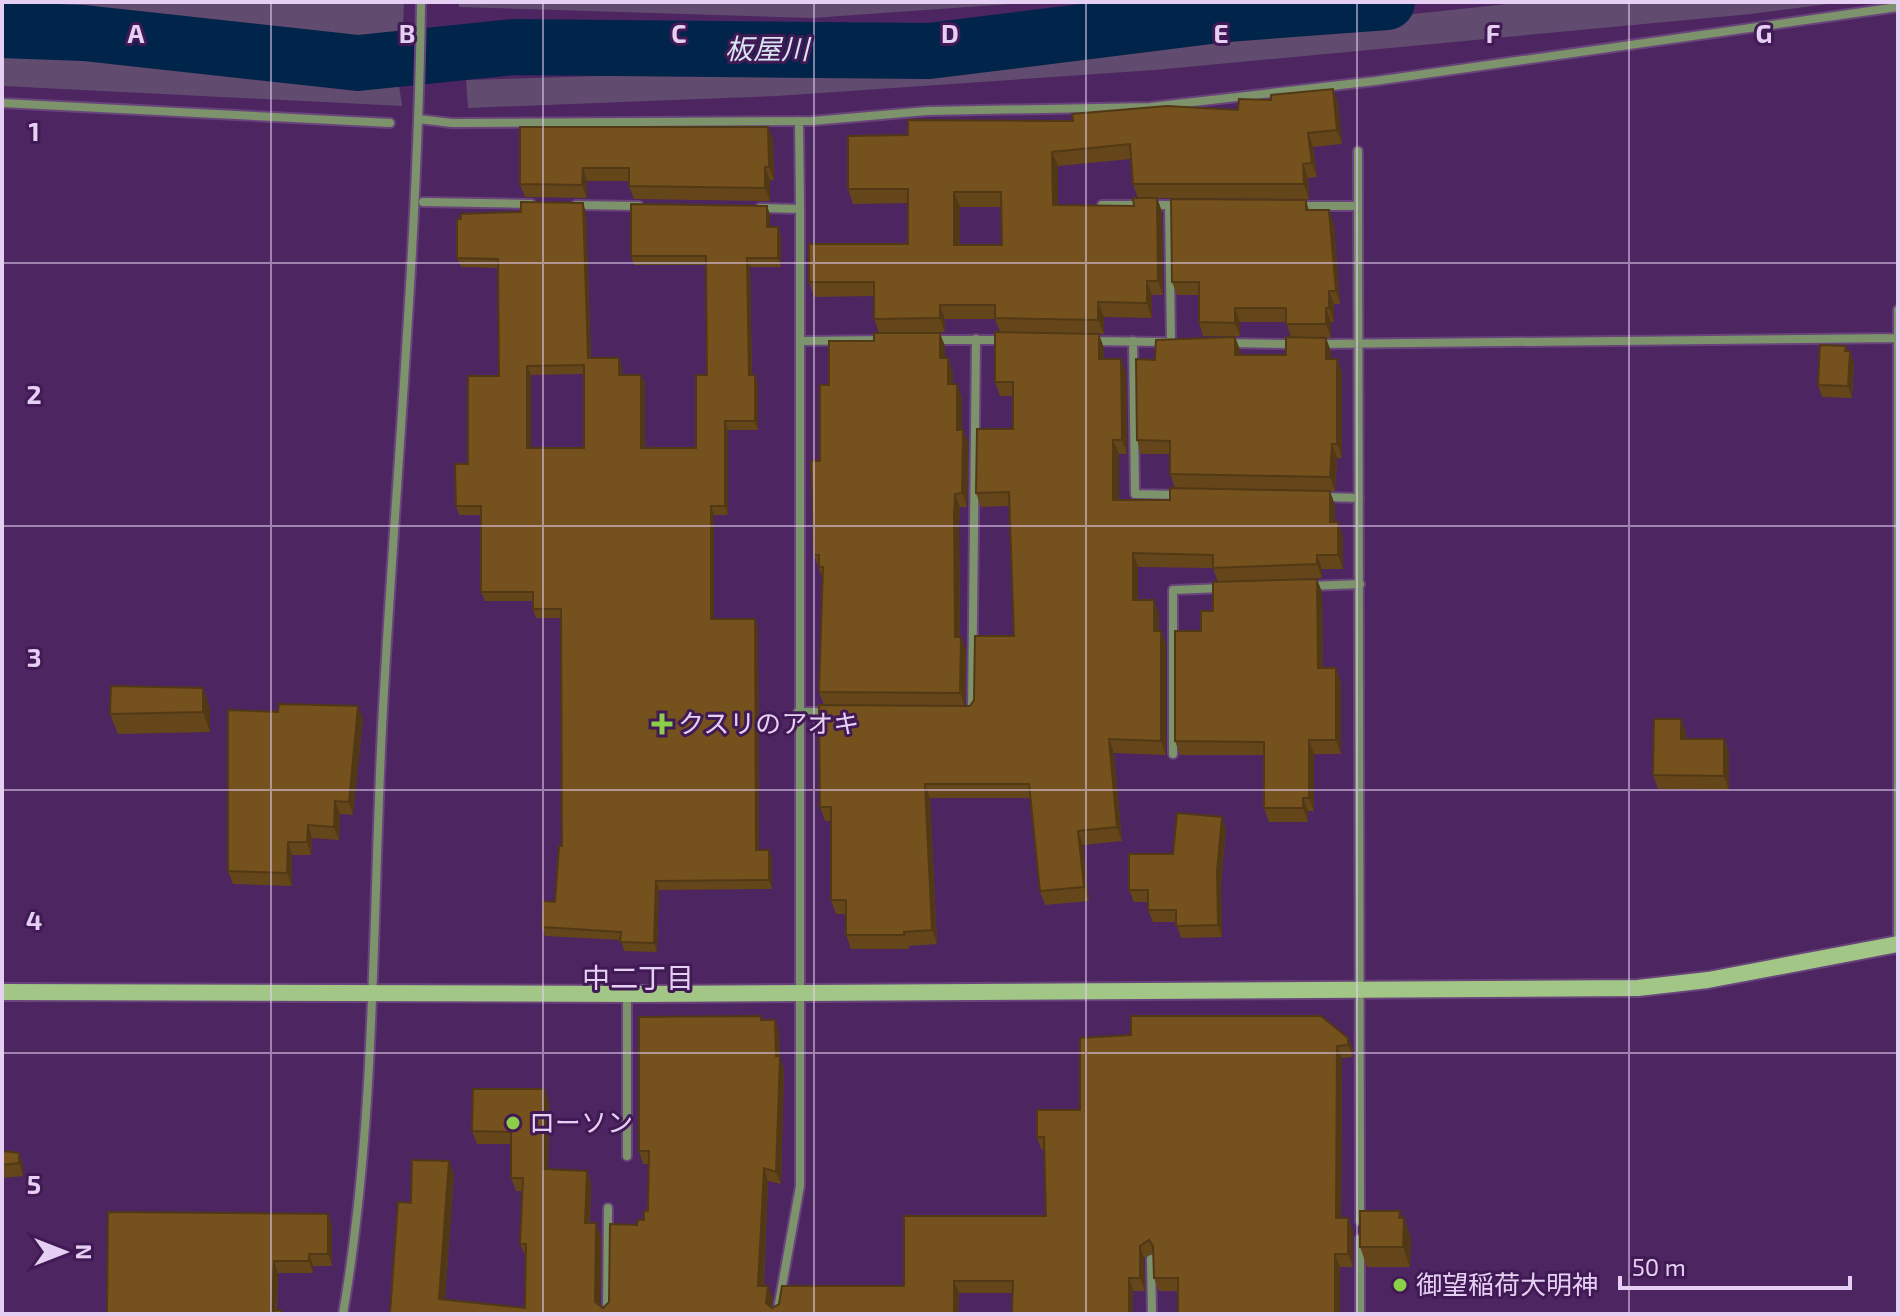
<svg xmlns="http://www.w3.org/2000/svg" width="1900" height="1316" viewBox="0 0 1900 1316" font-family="'Exo 2','Noto Sans JP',sans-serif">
<rect width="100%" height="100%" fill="#4c2561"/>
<!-- green -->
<path fill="#614b6e" d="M2 2H404L403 30 359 44 67 16 2 6Z
M459 2H1038L812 18 459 7Z
M1526 2H1843L1751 14 1155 70 777 96 468 108 466 80 924 66Z
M2 49 398 78 402 106 2 86Z"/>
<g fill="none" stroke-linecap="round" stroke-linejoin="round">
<!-- river -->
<path stroke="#00244a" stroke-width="56" d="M2 30 84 33 358 63 514 47 929 51 1226 14 1387 2"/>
<!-- street casing -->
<g stroke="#68447b" stroke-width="12">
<path id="street" d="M2 103 390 123
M418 119 452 123 812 121 927 111 1150 107 1375 81 1898 7
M799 121 800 209
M1358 151 1360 1221
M423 202 531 204
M576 205 639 206
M1102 205H1181
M1169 205 1171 342
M1299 206H1358
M760 208 800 209V1186L777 1314
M935 340H1005
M801 341 885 340
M1091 341 1165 342
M1133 341 1135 494 1178 495
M1227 343 1293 344
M1319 344 1898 338
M1324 497 1359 498
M1309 586 1360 584
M972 711 976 339
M798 712H829
M1173 754V590L1223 588
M1898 944V310
M627 994V1156
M1151 1259 1152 1314
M343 1314C377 1115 372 909 383 708 396 473 418 238 421 2
M607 1314 608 1208
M1360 1314V1239"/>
</g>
<!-- secondary casing -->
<g stroke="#68447b" stroke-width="20">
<path id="secondary" d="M2 992 640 994 1638 988 1708 980 1898 944"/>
</g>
<!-- street -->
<use href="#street" stroke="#7d936b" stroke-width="8"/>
<!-- secondary -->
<use href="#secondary" stroke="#a2c685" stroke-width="16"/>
</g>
<!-- wall -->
<path fill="#65461a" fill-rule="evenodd" d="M1333 89 1338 103 1342 144 1313 147 1317 177 1308 178 1309 199 1157 198 1162 212 1163 295H1152V318L1104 317V334L1000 332 995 319H945V332L879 333 874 319V296L814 297 809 282 908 244V203L853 204 848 189 908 135 1073 121 1238 110 1271 100ZM1131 159 1133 184 1138 198 1134 206 1058 205V166ZM960 207H1001L1002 245H960Z
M520 127H768L773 140 774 180H770V201L634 199 629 186V181H587V198L525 197 520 184Z
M1306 200 1309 210 1334 224 1340 304H1334V322H1331V338L1291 337 1286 322H1240V336H1203L1199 322V295H1177L1172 282Z
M767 206 770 215V227H778L781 236V267H750L752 375H755L758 384V430H728V515H714V619L758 628 759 850H769L772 859V889L659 890 657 952 624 951 621 940 545 936 542 927 555 902 562 846 561 618H536L533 609V601H485L481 592V515H459L456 506 468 464 499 376 498 268 461 267 457 258 586 212 591 358 622 367V375H641L645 384V448H696L707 375 706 265H634L631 256ZM584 374V448H531V375Z
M1235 337 1240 350V355H1286L1326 338 1331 352V359H1337L1342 373V458H1337L1335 491 1175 488 1170 474V454H1141L1137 440 1155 360Z
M945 346V358H948L953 372V384L962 398V430L968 443 967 507H960L959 525 960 637H961L966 650 965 706H970L1014 636 1009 506 981 507 976 493 1013 429V396H1000L995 382 1104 348V359H1121L1126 373 1127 454H1119V500L1335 505V522H1338L1343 536V569H1322V578L1218 582 1213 568 1138 567V600L1159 614V631H1161L1166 644V755L1114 753 1122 841 1083 845 1089 901 1045 905 1040 891 1031 798H930L937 944 909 946V949H851L846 935V914H836L831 900V821H825L820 807 824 705 819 692 822 577 814 555 820 461Z
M1848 351 1854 363 1852 398 1822 397 1818 385Z
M1322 592 1323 668H1336L1341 682V754H1314V811H1308V822H1269L1264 808V755H1180L1175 741 1201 631 1213 611Z
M203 688 210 708V732L118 734 110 714Z
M363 719 353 815 340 814 339 840 312 838 311 855H292V886L233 884 228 871Z
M1681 719 1686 733V739H1724L1729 752V790L1658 789 1653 775Z
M1226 829 1221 884 1222 937 1181 938 1176 922H1153L1148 910V902H1134L1129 890 1173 854Z
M762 1020H775L779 1032 780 1058 784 1069 781 1184 768 1181 764 1286 773 1298 771 1308 904 1286 1046 1216 1044 1149H1041L1037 1137 1080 1110 1348 1038 1353 1050V1057L1342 1058 1341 1218 1353 1231V1267H1340V1314H1178V1291H1159L1154 1278V1253L1144 1258 1145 1291H1133V1314L1013 1293H959L958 1314H390L411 1203 454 1174 445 1299 525 1308 526 1257 520 1244 522 1191H516L511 1178V1144H477L472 1131 549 1101 548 1169 587 1171 591 1183 590 1223H596L601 1236 600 1306 603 1308 609 1302 637 1225 644 1220 648 1211V1164H643L639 1151Z
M2 1151 23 1165V1176L2 1178Z
M328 1214 332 1226V1266H313V1273H278L277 1310 107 1314Z
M1402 1218H1404L1411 1238 1410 1267H1367L1360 1247Z"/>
<!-- shaded-wall -->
<path fill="#523915" d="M1333 89 1338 103 1342 144 1337 130Z
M768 127 773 140 774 180 769 167Z
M1308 133 1313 147 1317 177 1312 163Z
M1052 152 1058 166V219L1053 205Z
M1303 164 1308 178 1309 199 1304 184Z
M765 167 770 180V201L765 188Z
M583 168 587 181V198L582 185Z
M954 192 960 207V259L954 245Z
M1157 198 1162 212 1163 295 1158 281Z
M583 203 586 212 591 367 588 358Z
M767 206 770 215V236L767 227Z
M1329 210 1334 224 1340 304 1336 291Z
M778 227 781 236V267L778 258Z
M747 258 750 267 752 384 749 375Z
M1147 281 1152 295V318L1147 303Z
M1329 291 1334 304V322L1329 308Z
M1098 302 1104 317V334L1098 320Z
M940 305 945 319V332L940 318Z
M1235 308 1240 322V336L1235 323Z
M1326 308 1331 322V338L1326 324Z
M940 333 945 346V372L940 358Z
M1099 334 1104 348V372L1099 359Z
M1235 337 1240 350V368L1235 355Z
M1326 338 1331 352V373L1326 359Z
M1846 346 1850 357V351L1854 363 1852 398 1848 386Z
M619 358 622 367V384L619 375Z
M948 358 953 372V398L948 384Z
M1121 359 1126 373 1127 454 1122 440Z
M1337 359 1342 373V458L1337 444Z
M527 366 531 375V457L527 448Z
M641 375 645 384V457L641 448Z
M755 375 758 384V430L755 421Z
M957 384 962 398V443L957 430Z
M725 421 728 430V515L725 506Z
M963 430 968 443 967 507 962 493Z
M1113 440 1119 454V514L1113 500Z
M1332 444 1337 458 1335 491 1330 477Z
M1330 491 1335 505V536L1330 522Z
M955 494 960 507 959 525 960 650 955 637 954 512Z
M711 506 714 515V628L711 619Z
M1338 522 1343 536V569L1338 555Z
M1133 553 1138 567V614L1133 600Z
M1317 555 1322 569V578L1317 564Z
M1317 579 1322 592 1323 682 1318 668Z
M1154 600 1159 614V644L1154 631Z
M755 619 758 628 759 859 756 850Z
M1161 631 1166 644V755L1161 741Z
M961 637 966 650 965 707 960 693Z
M1336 668 1341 682V754L1336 740Z
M203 688 210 708V732L203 712Z
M358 706 363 719 353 815 349 802Z
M1681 719 1686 733V752L1681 739Z
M1109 739 1114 753 1122 841 1117 827Z
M1724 739 1729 752V790L1724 776Z
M1309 740 1314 754V811L1309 798Z
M925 784 930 798 937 944 932 930Z
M1303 798 1308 811V822L1303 808Z
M335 801 340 814 339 840 334 827Z
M1222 817 1226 829 1221 884 1222 937 1218 925 1217 871Z
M308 825 312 838 311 855 307 842Z
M1078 831 1083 845 1089 901 1084 887Z
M288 842 292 855V886L287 873Z
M769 850 772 859V889L769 880Z
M656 881 659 890 657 952 654 943Z
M775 1020 779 1032 780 1058 784 1069 781 1184 776 1172V1056Z
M1348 1038 1353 1050V1057L1348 1045Z
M1337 1046 1342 1058 1341 1231 1336 1218Z
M544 1089 549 1101 548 1181 543 1169Z
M19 1153 23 1165V1176L19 1163Z
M449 1161 454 1174 444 1311 439 1299Z
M764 1168 768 1181 763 1298 758 1286Z
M587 1171 591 1183 589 1236 585 1223Z
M1400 1211 1404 1223V1218L1411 1238 1410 1267 1403 1247Z
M328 1214 332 1226V1266L328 1254Z
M1348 1218 1353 1231V1267L1348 1254Z
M596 1223 601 1236 600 1314 595 1302Z
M1140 1246 1144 1258 1145 1291 1140 1278Z
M309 1254 313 1266V1273L309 1261Z
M1335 1254 1340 1267V1314H1335Z
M274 1261 278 1273 276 1314 272 1311Z
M1129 1278 1133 1291V1314H1129Z
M954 1281 959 1293 958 1314H954Z
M768 1286 773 1298 770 1314 766 1303Z"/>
<!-- building -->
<path fill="#75511e" stroke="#523915" stroke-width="2" fill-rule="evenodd" d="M1333 89 1337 130 1308 133 1312 163 1303 164 1304 184H1133L1130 144 1052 152 1053 205 1134 206 1133 198H1157L1158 281H1147V303L1098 302V320L995 318V305H940V318L874 319V282H809V244H908V189H848V136L908 135V120L1073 121 1072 114 1167 106 1238 110 1239 99 1271 100V95ZM954 192H1001L1002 245H954Z
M520 127H768L769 167H765V188L629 186V168H583L582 185 520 184Z
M1171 199 1306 200V210H1329L1336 291H1329V308H1326V324H1286V308H1235V323L1199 322V282H1172Z
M521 202 583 203 588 358H619V375H641V448H696V375H707L706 256H631V204L767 206V227H778V258H747L749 375H755V421H725V506H711V619H755L756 850H769V880L656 881 654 943 620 942 621 932 542 927 543 901 555 902 559 846H562L561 609H533V592H481V506H456L455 464H468V376H499L498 259 457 258V219H461V214L521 212ZM584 365V448H527V366Z
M995 332 1099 334V359H1121L1122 440H1113V500H1170V488L1330 491V522H1338V555H1317V564L1213 568V555L1133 553V600H1154V631H1161V741L1109 739 1117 827 1078 831 1084 887 1040 891 1029 784H925L932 930 904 932V935H846V900H831V807H820L819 705 970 706 974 700 975 636H1014L1009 492 976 493 977 429H1013V382H995Z
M874 333H940V358H948V384H957V430H963L962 493 955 494 954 512 955 637H961L960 693 819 692 823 567H819V555H814L811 461H820V385H829V341H874Z
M1235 337V355H1286V337L1326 338V359H1337V444H1332L1330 477 1170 474V441L1137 440 1136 359 1155 360 1156 340Z
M1820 345 1846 346 1845 351H1850L1848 386 1818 385Z
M1317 579 1318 668H1336V740H1309V798H1303V808H1264V742L1175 741V631H1201V611H1213V582Z
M111 686 203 688V712L110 714Z
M279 704 358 706 349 802 335 801 334 827 308 825 307 842H288L287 873 228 871V710L278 712Z
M1654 719H1681V739H1724V776L1653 775Z
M1177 813 1222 817 1217 871 1218 925 1176 926V910H1148V890H1129V854H1173Z
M761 1016V1020H775L776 1056H780L776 1172 764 1168 758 1286H768L766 1303 772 1308 779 1304 782 1286H904V1216H1046L1044 1137H1037V1110H1080V1038L1131 1035V1016H1321L1348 1038V1045L1337 1046 1336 1218H1348V1254H1335V1314H1178V1278H1154L1153 1246 1149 1240 1140 1246V1278H1129V1314H1012L1013 1281H954V1314H390L398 1202 411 1203 412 1160 449 1161 439 1299 525 1308 526 1244H520L523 1178H511V1132L472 1131 473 1089H544L543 1169 587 1171 585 1223H596L595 1302 603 1308 609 1302 610 1224 637 1225 638 1220H644V1211H648L649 1151H639V1017Z
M2 1151 19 1153V1163L2 1165Z
M1360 1211H1400L1399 1218H1404L1403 1247H1360Z
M108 1212 328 1214V1254H309V1261H274L272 1311 281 1310V1314H107Z"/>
<!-- grid -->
<path fill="none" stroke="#e5cff3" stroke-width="2" stroke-opacity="0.55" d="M271 2V1314M543 2V1314M814 2V1314M1086 2V1314M1357 2V1314M1629 2V1314M2 263H1898M2 526H1898M2 790H1898M2 1053H1898"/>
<!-- markers -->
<g fill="#8bce47" stroke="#411a55" stroke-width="3">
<path d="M658 712h8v8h8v8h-8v8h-8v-8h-8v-8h8z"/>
<circle cx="513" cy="1123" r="8"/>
<circle cx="1400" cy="1285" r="8"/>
</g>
<g text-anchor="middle" stroke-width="6" stroke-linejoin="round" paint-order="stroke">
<!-- poi labels -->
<g font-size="26" fill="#e5cff3" stroke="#411a55" text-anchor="start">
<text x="678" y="733">クスリのアオキ</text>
<text x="529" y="1132">ローソン</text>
<text x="1416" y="1294">御望稲荷大明神</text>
</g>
<!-- water labels -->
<g font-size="28" font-style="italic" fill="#d9e5f3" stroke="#411a55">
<text x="767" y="59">板屋川</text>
</g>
<!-- neighbourhood labels -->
<g font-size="28" fill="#e5cff3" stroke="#411a55">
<text x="638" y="988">中二丁目</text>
</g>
</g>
<g font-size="26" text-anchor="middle" font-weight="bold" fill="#e5cff3" stroke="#411a55" stroke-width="6" stroke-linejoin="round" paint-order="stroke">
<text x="136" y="43">A</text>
<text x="407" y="43">B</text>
<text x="679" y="43">C</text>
<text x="950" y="43">D</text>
<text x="1221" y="43">E</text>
<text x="1493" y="43">F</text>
<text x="1764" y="43">G</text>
<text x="34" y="141">1</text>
<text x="34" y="404">2</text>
<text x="34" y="667">3</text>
<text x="34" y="930">4</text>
<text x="34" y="1194">5</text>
</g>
<!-- border -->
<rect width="1900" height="1316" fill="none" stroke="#e5cff3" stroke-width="8"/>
<!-- north arrow -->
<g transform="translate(64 1252) rotate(90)" stroke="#411a55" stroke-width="6" paint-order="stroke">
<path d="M0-6L14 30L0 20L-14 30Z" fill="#e5cff3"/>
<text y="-12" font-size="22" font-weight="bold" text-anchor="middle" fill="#e5cff3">N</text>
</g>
<!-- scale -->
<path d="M1620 1276v12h230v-12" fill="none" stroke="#e5cff3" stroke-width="4"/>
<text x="1632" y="1276" font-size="24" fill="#e5cff3" stroke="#411a55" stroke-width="6" paint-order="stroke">50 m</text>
</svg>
